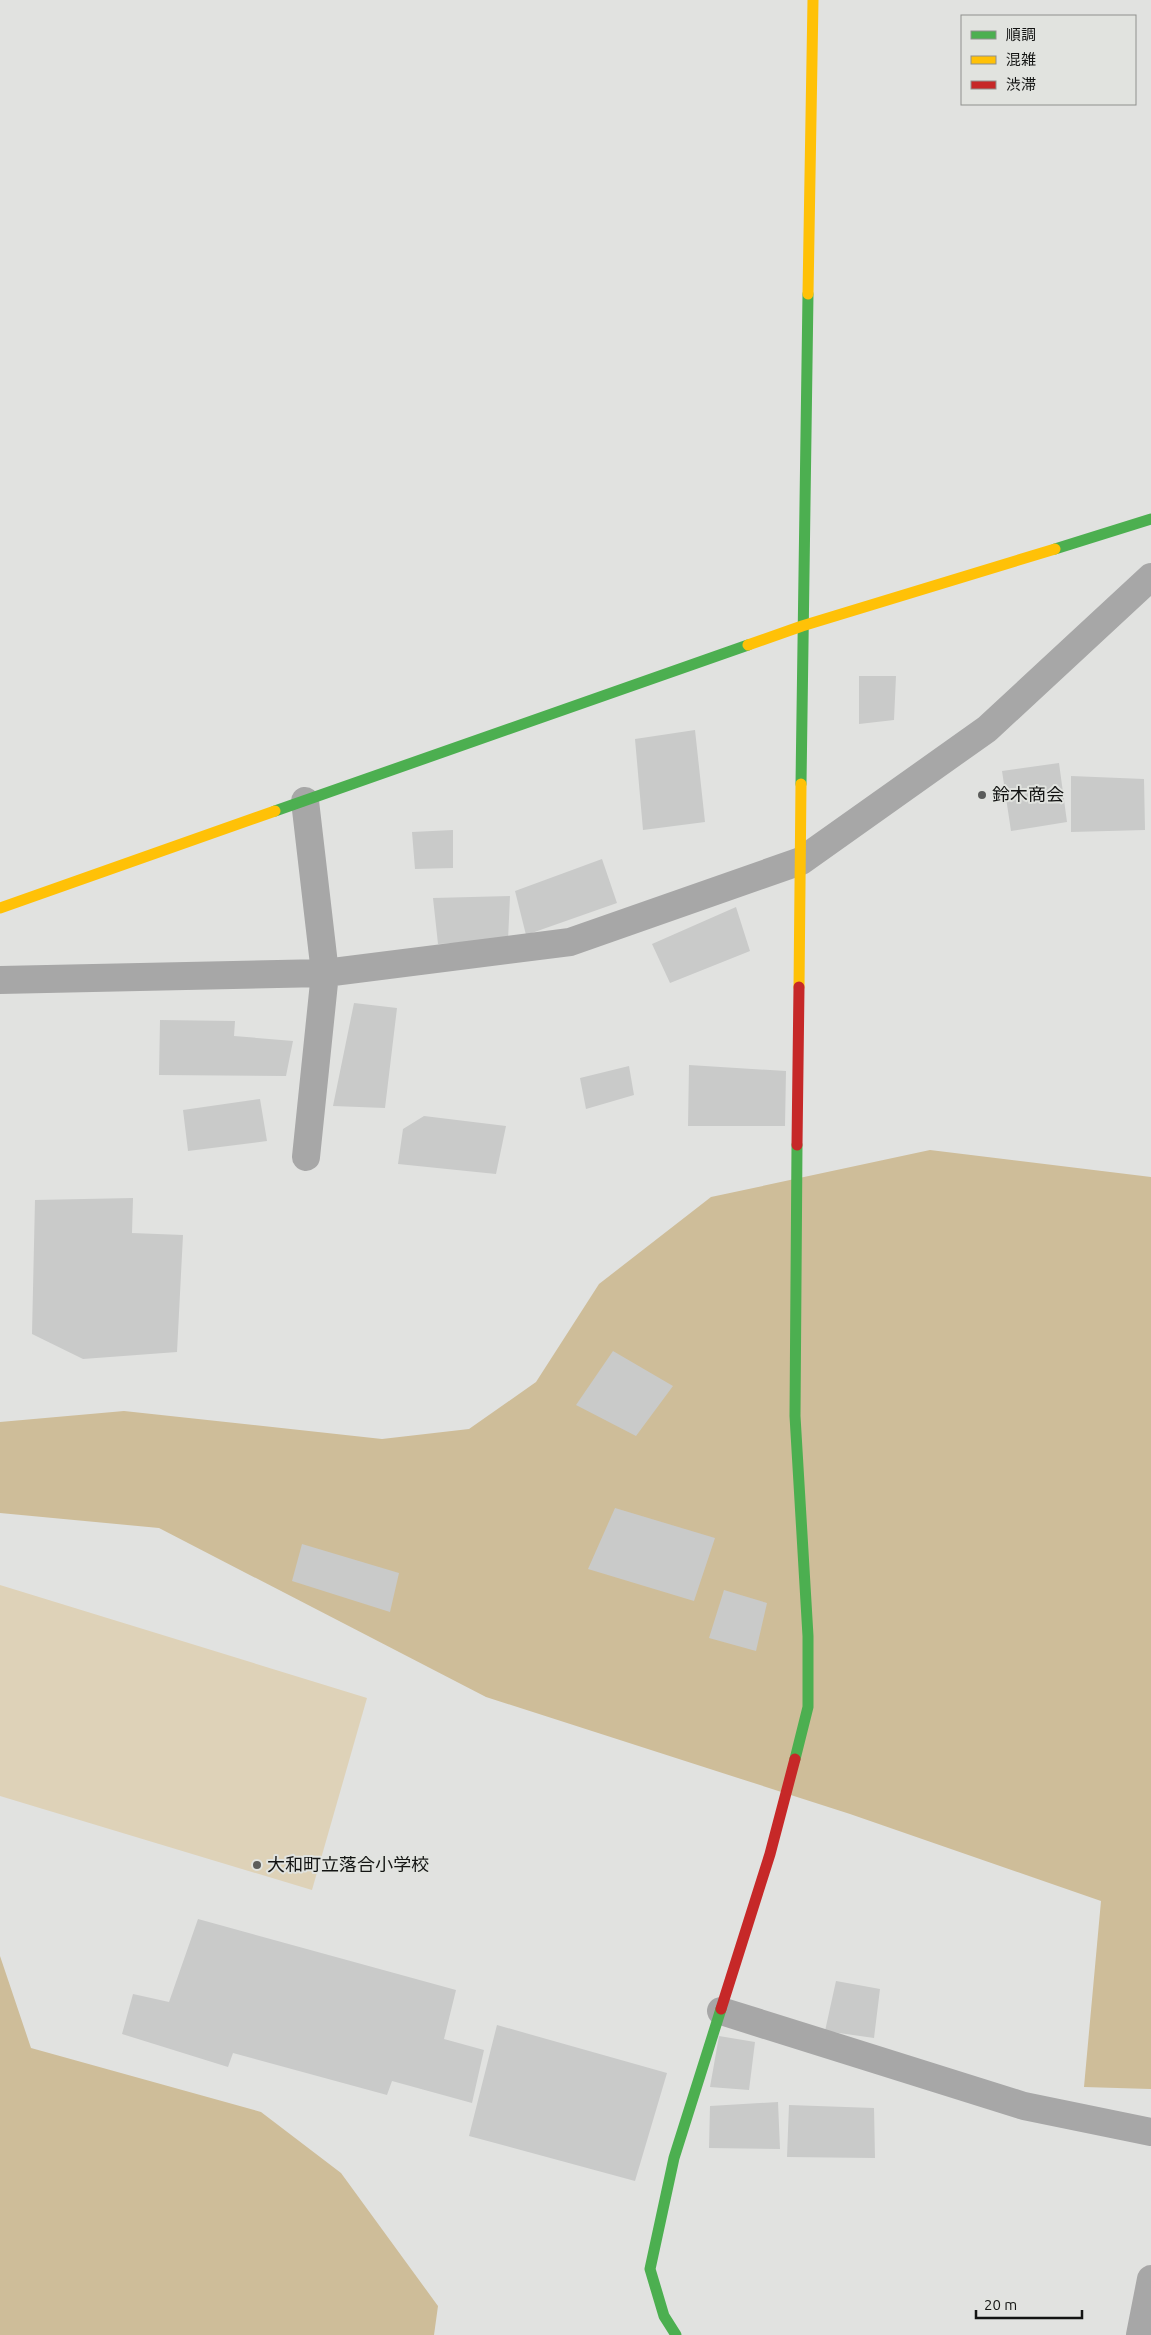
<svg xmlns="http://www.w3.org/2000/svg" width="1151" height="2335" viewBox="0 0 1151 2335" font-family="Ubuntu,'Noto Sans JP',sans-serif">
<rect width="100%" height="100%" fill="#e1e2e0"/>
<!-- green -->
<path fill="#ded2b8" d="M0 1585 367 1698 312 1890 0 1796Z"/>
<!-- forest -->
<path fill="#cebd99" d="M930 1150 1151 1177V2089L1084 2087 1101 1901 850 1814 486 1697 159 1528 0 1513V1422L124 1411 382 1439 469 1429 536 1382 599 1284 711 1197Z
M0 1956 31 2048 261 2112 341 2173 438 2306 434 2335H0Z"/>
<!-- building -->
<path fill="#c9cac9" d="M859 676H896L894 720 859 724Z
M695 730 705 822 643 830 635 739Z
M1059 763 1067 822 1011 831 1002 771Z
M1071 776 1144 779 1145 830 1071 832Z
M453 830V868L415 869 412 832Z
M602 859 617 903 526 935 515 891Z
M510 896 508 940 438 944 433 898Z
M736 907 750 951 670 983 652 944Z
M354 1003 397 1008 385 1108 333 1106Z
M160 1020 235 1021 234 1036 293 1041 286 1076 159 1075Z
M689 1065 786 1071 785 1126H688Z
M629 1066 634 1095 586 1109 580 1078Z
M260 1099 267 1141 188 1151 183 1110Z
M424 1116 506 1126 496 1174 398 1164 403 1129Z
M133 1198 132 1233 183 1235 177 1352 83 1359 32 1334 35 1200Z
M613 1351 673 1386 636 1436 576 1405Z
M615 1508 715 1538 694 1601 588 1569Z
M302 1544 399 1573 390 1612 292 1581Z
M724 1590 767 1603 756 1651 709 1638Z
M198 1919 456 1990 444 2039 484 2050 472 2103 392 2081 387 2095 233 2053 228 2067 122 2034 133 1994 169 2002Z
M836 1981 880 1989 874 2038 825 2031Z
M497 2025 667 2073 635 2181 469 2136Z
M719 2036 755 2042 749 2090 710 2087Z
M778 2102 780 2149 709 2148 710 2106Z
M789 2105 874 2108 875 2158 787 2157Z"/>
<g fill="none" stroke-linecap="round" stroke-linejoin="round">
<!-- street -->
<path stroke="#a7a7a7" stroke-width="28" d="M305 801 325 973 306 1157
M0 980 325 973 570 942 801 861 987 729 1151 577
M721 2011 1024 2106 1151 2132
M1140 2335 1151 2279"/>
<!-- fast -->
<path stroke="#4caf50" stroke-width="11" d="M1055 549 1151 519
M801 784 808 294
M275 811 748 645
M795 1759 808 1707V1636L795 1416 797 1145
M676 2335 664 2316 650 2269 674 2158 721 2009"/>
<!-- slow -->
<path stroke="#ffc107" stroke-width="11" d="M808 294 813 0
M748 645 802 626 1055 549
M0 908 275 811
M799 987 801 784"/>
<!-- jam -->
<path stroke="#c62828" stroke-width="11" d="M797 1145 799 987
M721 2009 770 1854 795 1759"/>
</g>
<!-- markers -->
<g fill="#5b5c5b" stroke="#e1e3df" stroke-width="2">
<circle cx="982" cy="795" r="5"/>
<circle cx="257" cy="1865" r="5"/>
</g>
<g text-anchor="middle" stroke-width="4" stroke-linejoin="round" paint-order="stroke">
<!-- poi labels -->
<g font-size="18" fill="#131413" stroke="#e1e3df" text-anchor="start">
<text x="992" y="801">鈴木商会</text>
<text x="267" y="1871">大和町立落合小学校</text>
</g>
</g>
<!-- legend -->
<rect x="961" y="15" width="175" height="90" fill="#e1e3df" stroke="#8f908d"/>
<rect x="971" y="31" width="25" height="8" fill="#4caf50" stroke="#8f908d"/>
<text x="1006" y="40" font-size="15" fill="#131413">順調</text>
<rect x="971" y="56" width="25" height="8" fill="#ffc107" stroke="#8f908d"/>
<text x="1006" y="65" font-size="15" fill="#131413">混雑</text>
<rect x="971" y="81" width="25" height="8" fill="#c62828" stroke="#8f908d"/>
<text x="1006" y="90" font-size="15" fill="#131413">渋滞</text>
<!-- scale -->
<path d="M976 2310v8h106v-8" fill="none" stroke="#131413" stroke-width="2.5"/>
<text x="984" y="2310" font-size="15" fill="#131413" stroke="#e1e3df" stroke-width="4" paint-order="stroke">20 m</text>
</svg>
